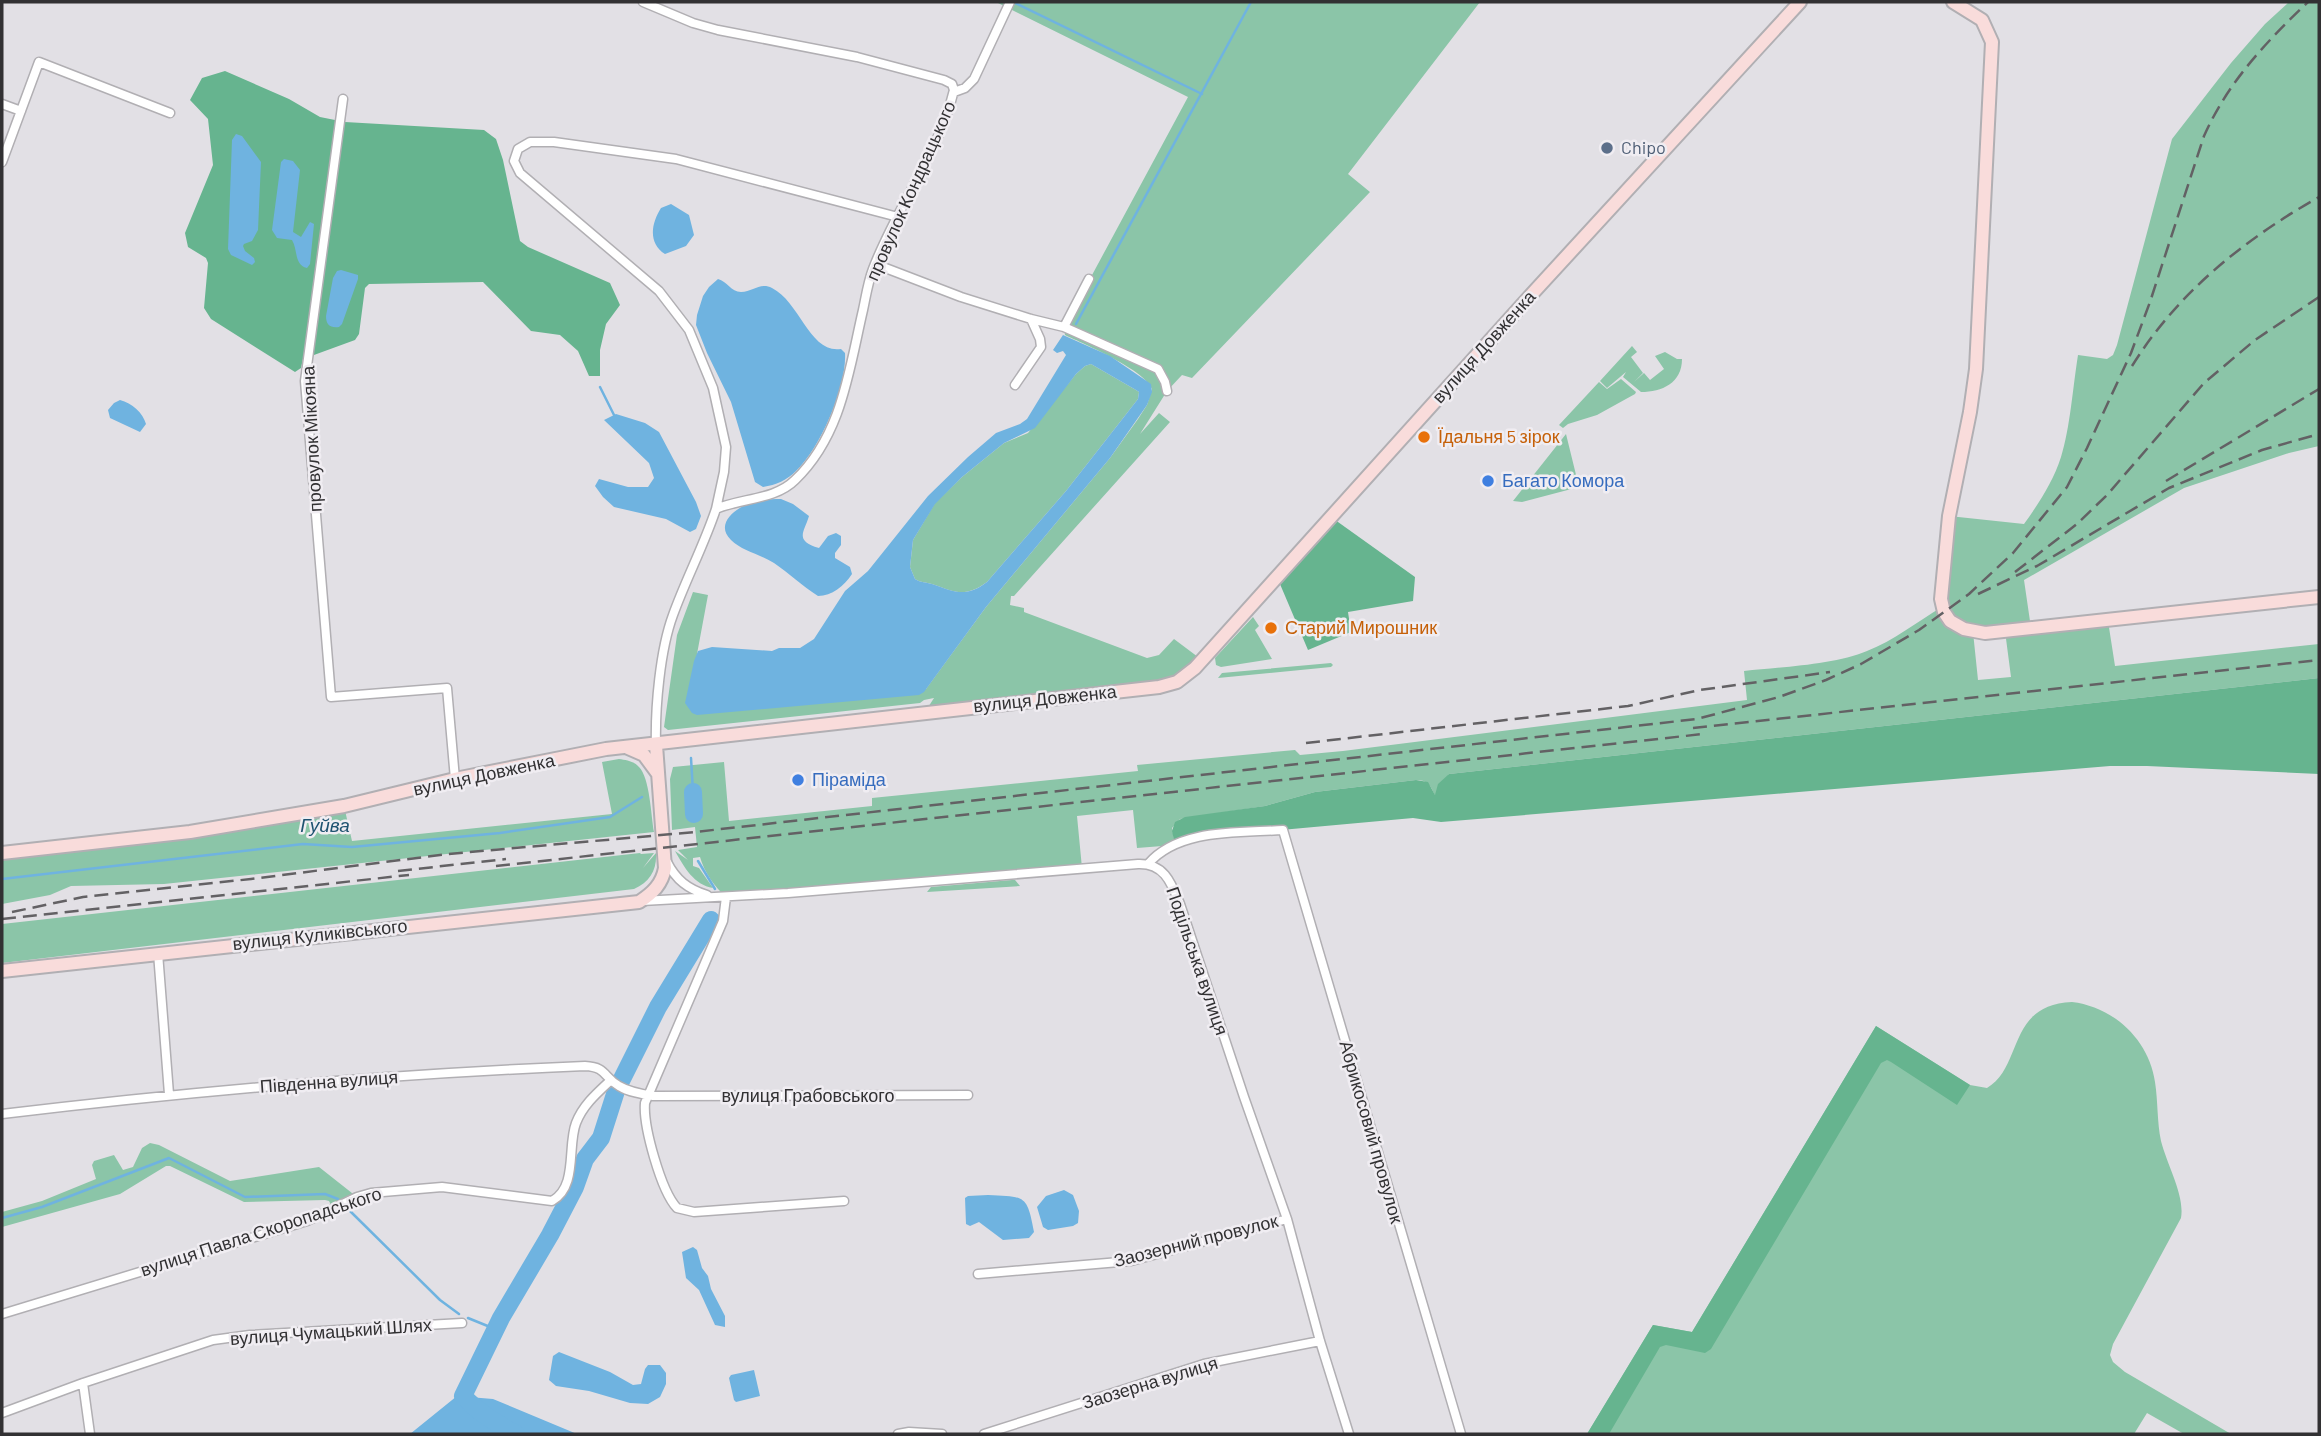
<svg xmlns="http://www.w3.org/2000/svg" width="2321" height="1436" viewBox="0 0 2321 1436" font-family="Barlow,sans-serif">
<rect width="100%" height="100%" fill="#e2e0e5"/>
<!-- green -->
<path fill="#8bc5a8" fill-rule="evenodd" d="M996 2H1480L1348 174 1370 192 1192 378 1182 375 1167 391 1140 434 1159 413 1170 422 1014 596H1011L1010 605 1024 608V612L1147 658 1159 655 1174 639 1202 660 1181 680 925 712 934 698 924 700 920 703 668 730 664 727 677 635 693 592 708 595 697 654 926 689 986 607 1110 458 1138 419 1147 405 1152 389C1145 370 1084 344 1065 335L1064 327 1188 97Z
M2289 2H2319V446L2289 453 2184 488 2024 580 2031 628 2108 621 2115 666 2319 644V678L1449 774 1435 796C1431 786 1428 780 1416 780L1315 792 1265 806 1180 819 1172 828 1175 845 1137 848 1133 810 1077 816 1082 868 726 897C715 887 704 872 700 857L693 858V866L699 868 713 888C694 885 684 867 675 851L688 860 678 850 697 847 695 827 672 830 670 779 673 767 724 762 729 821 872 806V798L1138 771 1137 765 1295 750 1300 755 1343 751 1747 700 1744 671C1780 667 1834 665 1867 651 1893 641 1918 621 1942 607L1949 516 2024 524C2039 503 2053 482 2061 457 2070 429 2073 386 2078 355L2107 359 2113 355 2117 345 2172 139 2231 63 2265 24ZM2005 631 2011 677 1978 680 1973 632Z
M1632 346 1637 352 1631 357 1643 373 1634 382 1644 373 1650 380 1664 369 1655 356 1665 352 1677 359H1682C1682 383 1662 392 1641 392L1623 377 1626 372 1607 388 1600 381Z
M1091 364 1136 390 1139 392 1138 399 1066 491 987 582C965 598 955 592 932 584 926 582 921 583 915 579L910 567 913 540 935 503 962 477 1004 443 1028 433 1076 374 1085 366Z
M1621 379 1636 392 1635 394 1597 415 1568 424 1563 428 1559 425 1599 382 1607 389Z
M1566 434 1579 487 1522 502 1513 501Z
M1253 617 1259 626 1255 630 1272 659 1221 667 1216 665 1215 658Z
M1331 663 1333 665 1331 667 1218 678 1222 673Z
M619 759C626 760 634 761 639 767 650 778 651 816 654 832L164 884 71 886 50 895 2 904V853L344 806 352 841 612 814 602 762Z
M640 853 641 854 654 853 643 868 656 853C657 870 650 882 634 889L2 963V924Z
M1012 880H1015L1020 886 927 892 931 887Z
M2072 1002C2114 1007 2149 1040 2155 1082 2158 1101 2157 1122 2161 1141 2167 1165 2185 1195 2181 1218L2113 1344 2110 1355 2113 1362 2125 1372 2231 1434H2184L2147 1413 2134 1434H1587L1653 1325 1692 1332 1876 1026 1970 1085 1987 1088C2024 1066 2006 1005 2072 1002Z
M150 1143 159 1145 230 1181 319 1167 357 1197 333 1209 329 1201 325 1200 244 1202 170 1166H166L120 1194 2 1227V1212L42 1201 96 1179 92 1165 94 1161 114 1155 123 1170 133 1167 142 1148Z"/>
<!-- forest -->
<path fill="#66b48f" d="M225 71 289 99 320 117 345 122 484 130 496 139 503 160 520 241 528 247 610 283 620 305 606 324 600 350V376H589L578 351 560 335 531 331 483 282 369 284 365 288 359 334 355 340 303 359 301 368 295 372 211 319 204 308 208 263 206 258 188 247 185 233 213 165 208 119 190 100 202 78Z
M1331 517 1415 577 1413 601 1348 612 1351 632 1308 650 1277 577Z
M2319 678V774L2147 766H2110L1441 822 1413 818 1214 836 1175 845 1172 831 1175 822 1185 817 1265 806 1315 792 1416 780 1428 782 1435 795 1438 784 1449 774Z
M1876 1026 1970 1085 1957 1105 1891 1062 1887 1060 1881 1063 1711 1349 1705 1353 1666 1345 1660 1347 1609 1434H1587L1653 1325 1692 1332Z"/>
<!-- water -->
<path fill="#6fb3e0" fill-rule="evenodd" d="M236 134 242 136 261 162 258 230 252 241 244 244 243 246 245 251 254 258 255 262 252 265 231 255 228 249 232 140Z
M284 159 293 161 300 170 293 232 301 237 310 222 314 224 310 264 307 268C294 265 298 250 292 240L277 238 272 230 281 162Z
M671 204 689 215 694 235 686 246 665 254C648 243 651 224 661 208Z
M341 270 358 275V279L342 324 339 327C330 328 326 325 326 316L333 278 337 271Z
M718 279C727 281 731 292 741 292 753 292 760 282 772 288 800 302 810 354 841 349L845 353C847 386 821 447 796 471 787 480 776 485 763 487L755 482 731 402 707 353 696 325 697 315 703 296 709 287Z
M1063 335 1110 356 1151 384 1152 392 1147 405 1110 458 986 607 924 692 919 695 697 715 692 713 685 703 694 661 698 651 712 647 772 651 779 648H800L814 639 845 591 868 571 928 496 968 457 996 433 1020 424 1027 419 1066 355 1063 351 1057 353 1053 350ZM1091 364 1136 390 1139 392 1138 399 1066 491 987 582C966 598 955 592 932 584 926 582 921 583 915 579L910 567 913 540 935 504 962 477 1004 443 1035 428 1076 374 1085 366Z
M120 400C132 403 143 413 146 424L140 432 110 418 108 410 114 403Z
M616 414 645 423 659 432 696 502 701 516 696 529 690 532 666 519 614 507 603 497 595 486 599 479 628 487H648L654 478 649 463 604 420Z
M781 499 793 504 809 516C804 533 794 540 819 548L828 536 836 533 841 536V545L835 553V558L850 567 852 574C844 586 832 596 818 596 802 586 789 573 774 563 760 554 742 551 731 540 715 525 734 509 748 504 759 500 770 499 781 499Z
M1064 1190 1073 1195 1079 1211 1078 1223 1073 1226 1048 1230 1043 1227 1037 1207 1046 1196Z
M988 1195C1025 1197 1027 1194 1034 1232L1029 1238 1003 1240 979 1222 970 1226 966 1224 965 1198 968 1196Z
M693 1247 697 1250 702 1268 708 1276 711 1289 725 1316V1327L715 1325 699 1290 686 1278 682 1252Z
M559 1352 610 1372 633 1385 641 1384 645 1369 648 1365H660L666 1373V1384L660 1397 648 1404 630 1403 589 1391 556 1386 549 1380 553 1356Z
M754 1370 760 1396 736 1402 734 1400 729 1378 731 1375Z
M457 1396 493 1399 577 1434H410Z"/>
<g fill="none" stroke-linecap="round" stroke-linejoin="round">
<!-- stream -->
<path stroke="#6fb3e0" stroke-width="2.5" d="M1013 2 1202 94
M1076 324 1251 2
M600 387 614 415
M691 758 693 792
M698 861 715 889
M2 879 303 844 352 847 500 833 610 817 642 797
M349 1210 440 1300 459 1314
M2 1218 42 1207 169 1158 245 1197 325 1194 338 1199
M468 1318 495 1329"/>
<!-- river -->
<path stroke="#6fb3e0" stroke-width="18" d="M693 792 694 814
M621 1081 658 1007 711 920
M516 1434C496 1423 479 1413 463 1396L501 1318 550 1235 575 1187 585 1159 601 1138 616 1091"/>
<!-- street casing -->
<g stroke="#b1afb3" stroke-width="11">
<path id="street" d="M643 2 693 23 718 30 857 57 944 80 952 84 954 90C939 153 896 208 873 269 868 282 866 296 863 310 849 370 842 435 795 480 775 500 741 498 716 509 704 545 686 579 673 615 660 650 655 708 656 745
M954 92 965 88 974 79 1010 2
M343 99 305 381 331 697 447 688 455 779
M2 104 21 111
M2 162 39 62 170 113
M875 264 961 297 1031 319 1064 327 1158 369 1165 382 1167 391
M1064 327 1089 279
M1015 385 1041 347 1040 339 1031 319
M716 509 724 472 726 447 713 388 689 330 659 291 520 173 514 161 518 149 530 142H554L676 159 898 217
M667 862C676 880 688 889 707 895
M1148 864C1179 828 1239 833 1283 830L1461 1434
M726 897 723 921 645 1103C643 1126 661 1191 677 1208L694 1212 844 1201
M642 901 788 893 1138 864C1164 863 1171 882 1180 904L1244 1097 1287 1219 1320 1341 1349 1434
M158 953 169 1094
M2 1114C195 1091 390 1074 585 1066 607 1067 603 1077 619 1086 629 1092 641 1094 653 1096L968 1095
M978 1274 1131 1261 1287 1219
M2 1314 307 1221 357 1197 371 1193 442 1187 552 1201C578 1187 567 1146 576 1123 583 1105 597 1093 611 1080
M83 1383 90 1434
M2 1413 83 1383 213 1340 250 1335 462 1323
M898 1434 909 1432 942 1434
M984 1434 1204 1364 1320 1341"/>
</g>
<!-- secondary casing -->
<g stroke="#b1afb3" stroke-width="16">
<path id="secondary" d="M1953 2 1982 20 1992 42 1976 369 1970 412 1949 516 1941 599 1944 612 1950 621 1964 629 1985 633 2319 597
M628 748 644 755 658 774
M2 853 190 832 344 806 455 779 606 749 1159 687 1177 682 1195 668 1531 295 1800 2
M2 971 639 902C653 893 662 884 665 868L656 745"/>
</g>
<!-- street -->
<use href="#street" stroke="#fff" stroke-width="8"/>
<!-- secondary -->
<use href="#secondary" stroke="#f9dcdb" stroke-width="12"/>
<!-- rail -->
<path stroke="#636164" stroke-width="2.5" stroke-dasharray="14 7" stroke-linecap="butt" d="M2132 366C2178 292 2245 239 2319 197
M2166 481 2319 389
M2015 572 2077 524 2107 495 2204 383 2255 340 2319 297
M1978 594 2037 566 2169 488 2262 450 2319 434
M1693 728 2319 660
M1306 743 1628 706 1700 690 1830 672
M496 866 1703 734
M398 871 506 859
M12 912 83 897 251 879 448 854 695 832 1697 719 1779 697 1826 680 1861 664 1919 630 1969 594 2013 553 2067 487 2087 448 2131 353 2150 302 2204 136C2228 82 2266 42 2308 2
M2 919 409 875"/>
</g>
<!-- markers -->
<circle fill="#5c6f8a" stroke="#f0edf2" stroke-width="2.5" cx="1607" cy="148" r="7"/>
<g fill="#e8710a" stroke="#f0edf2" stroke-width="2.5">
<circle cx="1424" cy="437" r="7"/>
<circle cx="1271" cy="628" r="7"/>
</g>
<g fill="#3f7fe0" stroke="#f0edf2" stroke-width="2.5">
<circle cx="1488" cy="481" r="7"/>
<circle cx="798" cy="780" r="7"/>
</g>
<g text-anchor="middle" stroke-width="5" stroke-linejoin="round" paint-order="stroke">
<!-- service labels -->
<g font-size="18" fill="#4e5e75" stroke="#f0edf2" text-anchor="start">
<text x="1621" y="154">Chipo</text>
</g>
<!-- street labels -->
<g font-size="18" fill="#323133" stroke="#f0edf2">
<text transform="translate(911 191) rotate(-66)" y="6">провулок Кондрацького</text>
<text transform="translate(1484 347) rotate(-48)" y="6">вулиця Довженка</text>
<text transform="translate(312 439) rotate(-93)" y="6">провулок Мікояна</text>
<text transform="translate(1045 699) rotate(-6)" y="6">вулиця Довженка</text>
<text transform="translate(484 775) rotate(-12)" y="6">вулиця Довженка</text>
<text transform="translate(320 935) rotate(-6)" y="6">вулиця Куликівського</text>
<text transform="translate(1197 961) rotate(71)" y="6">Подільська вулиця</text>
<text transform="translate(329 1082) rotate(-4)" y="6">Південна вулиця</text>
<text x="808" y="1102">вулиця Грабовського</text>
<text transform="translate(1371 1132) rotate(74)" y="6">Абрикосовий провулок</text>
<text transform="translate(261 1232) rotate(-18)" y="6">вулиця Павла Скоропадського</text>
<text transform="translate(1196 1241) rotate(-14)" y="6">Заозерний провулок</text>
<text transform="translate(331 1332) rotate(-4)" y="6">вулиця Чумацький Шлях</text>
<text transform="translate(1150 1383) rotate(-17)" y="6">Заозерна вулиця</text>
</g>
<!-- food labels -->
<g font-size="18" fill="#c56008" stroke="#f0edf2" text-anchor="start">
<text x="1438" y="443">Їдальня 5 зірок</text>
<text x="1285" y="634">Старий Мирошник</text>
</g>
<!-- shop labels -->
<g font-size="18" fill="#366cbe" stroke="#f0edf2" text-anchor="start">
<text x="1502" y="487">Багато Комора</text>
<text x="812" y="786">Піраміда</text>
</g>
<!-- water labels -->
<g font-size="19" font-style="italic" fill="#1f5371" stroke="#f0edf2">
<text x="325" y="832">Гуйва</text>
</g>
</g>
<!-- border -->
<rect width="2321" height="1436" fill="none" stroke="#323133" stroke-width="7"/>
</svg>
